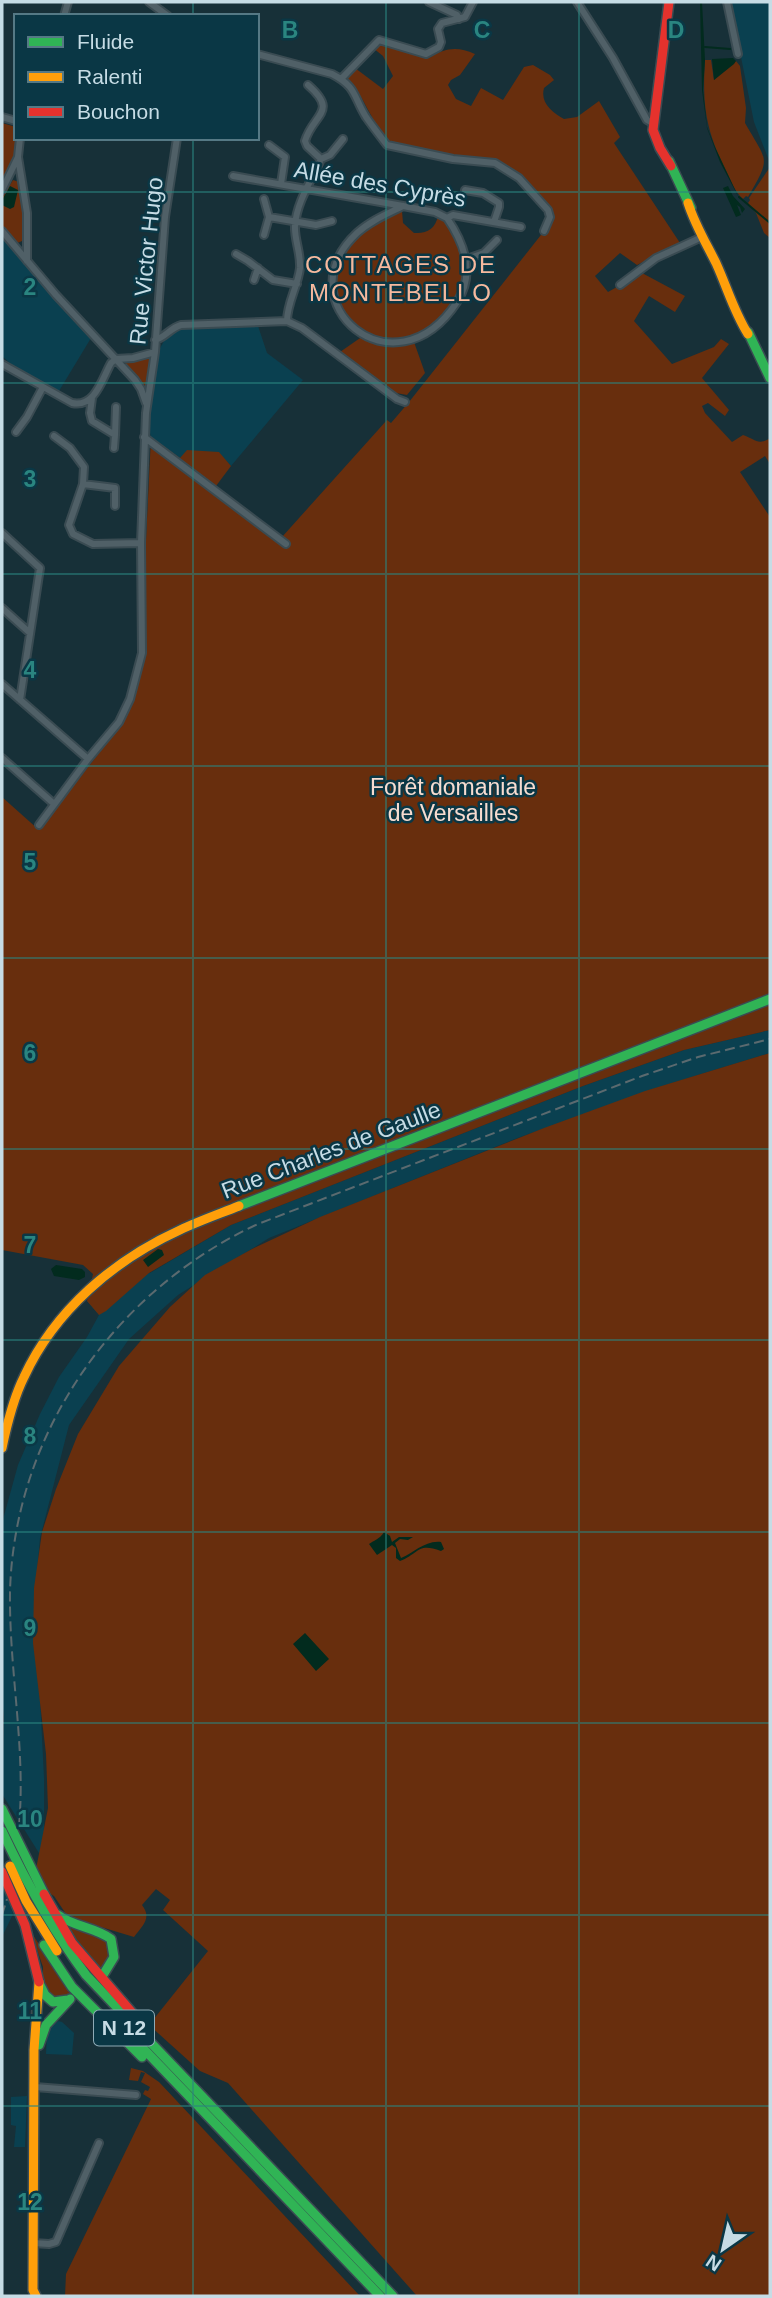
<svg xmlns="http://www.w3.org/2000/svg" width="772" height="2298" viewBox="0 0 772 2298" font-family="Helvetica,sans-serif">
<rect width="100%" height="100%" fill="#173038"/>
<!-- built -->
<path fill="#0a4050" d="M730 2H770V163L754 122Z
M2 237 91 338 59 391 14 367 2 356Z
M258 326 267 353 303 380 231 466 218 452 181 459 151 437 147 421 160 348 164 341 180 328Z
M770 1030V1053L656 1088 515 1139 269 1238 178 1295 129 1339 69 1425 40 1538 35 1597 44 1778V1861L2 1794 4 1717 2 1702V1523L18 1465 40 1414 59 1377 87 1337 99 1315 87 1301 115 1276 150 1273 231 1225 583 1086 684 1050Z
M2 1887 4 1888 13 1914 2 1937Z
M58 2021 62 2022 74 2033 72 2055 46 2054 47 2031Z
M27 2096 25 2147H14L16 2126 11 2125V2097Z"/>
<!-- green -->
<path fill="#682e0d" d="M380 42 429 58C445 48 457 46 475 54L460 75 451 80 448 85 456 99 471 106 481 88 503 100 524 67 533 65 550 75 554 80 544 88C540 103 552 112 564 119L577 117 599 101 620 137 614 143 680 243 637 265 620 253 595 276 608 292 642 273 685 296 675 312 649 296 634 321 672 364 714 347 721 339 729 344 702 378 729 410 725 416 708 403 702 406 705 413 732 442 743 435C755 439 758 446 770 438V464L765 456 740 472 770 517V1030L684 1050 583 1086 231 1225 149 1273 106 1311 99 1315 87 1301 93 1274 83 1265 2 1250V797L39 830 120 726 132 704 144 653 145 560 151 437 180 458 187 450 219 452 231 466 216 486 282 537 387 420 391 423 409 402 552 221V211L520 176 496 160 452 156 391 144C371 124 365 95 346 78L355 68 383 89 393 76 383 56 373 48Z
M705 60H711L714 80 736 61 740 66 746 108 745 123C767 162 772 156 748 197L746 196 743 199C735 192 731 181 726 171 706 130 702 106 705 60Z
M2 123 16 127V138H18L15 156 2 181Z
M770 167V238L764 233 756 213 748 203 750 200 749 198Z
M13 180 22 183 26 213 23 217 22 241 15 244 2 227V198Z
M402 211 403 223 414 233C427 234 435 229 438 216 453 225 467 255 465 271 463 291 454 303 441 317 375 390 263 269 402 211Z
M363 336C383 344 392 348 414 342L425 373 407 395 396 393 340 352Z
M148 357 151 360 148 384 144 386 125 364 127 361Z
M770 1053V2296H417L228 2083 200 2071 149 2025 208 1951 163 1910 170 1900 156 1889 142 1905C152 1918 143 1925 134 1937L68 1917 54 1896 45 1891 36 1869 48 1808 46 1754 33 1643 34 1588 42 1532 56 1489 78 1434 119 1366 170 1307 205 1275 252 1249 320 1217 544 1128 645 1091Z
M63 1926 102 1937 108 1941 110 1956 99 1972Z
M31 1932 71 1993 57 2000 43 1987V1967Z
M131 2068 143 2071 159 2082 360 2296H65L66 2274 151 2099 143 2094 145 2090 148 2091 150 2087 141 2082 145 2073 141 2072 138 2081 129 2080Z"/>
<!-- water -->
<path fill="#022b1e" d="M700 2H702L705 60 703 90 707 127 715 147 739 198 720 162 707 128 702 90Z
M733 58 736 61 734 64 714 80 712 59Z
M10 186 18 190 14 207 10 209 2 205V200Z
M728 186 733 196 745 209 742 213 740 207 737 205 741 215 736 217 723 188Z
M158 1249 162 1250 164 1255 148 1267 143 1260Z
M56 1265 82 1269 85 1272V1277L79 1280 54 1276 51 1269Z
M384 1532 390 1536 392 1542 399 1537H413L408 1540 400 1539 395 1543 401 1558C414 1553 425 1540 441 1542L444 1549 441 1551C417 1542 419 1554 400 1561L396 1558V1548L392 1545 377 1555 369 1544C373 1541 380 1539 384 1532Z
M305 1633 329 1659 316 1671 293 1644Z"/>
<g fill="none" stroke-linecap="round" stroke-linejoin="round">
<!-- stream -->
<path stroke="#022b1e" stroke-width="2" d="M705 47 730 49
M739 197 770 223"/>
<!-- street casing -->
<g stroke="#3a4b52" stroke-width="10">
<path id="street" d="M149 2 168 16
M429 2 457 15 459 19
M577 2 613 58 647 120 654 124
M727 2 738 54
M64 16 68 2
M257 54 332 74C357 87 353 96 366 117 373 127 380 136 387 145L453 159 495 163 519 178 548 210 550 217 544 231
M341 79 379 40 426 54 439 47 441 42 438 29 442 23 465 17 473 2
M308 85C339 112 313 114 305 141L307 146 321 159
M2 117 16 121
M269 145 285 157 281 184
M18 157 27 213V261
M233 176 403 206 435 212 447 218 453 215 521 227
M2 190 18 157 20 138
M465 190 483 193 499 203V207L494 222
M264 199 269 217
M403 206C387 214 370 221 357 233 283 302 394 398 457 302 476 273 464 243 447 218
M2 231 56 295 135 380 141 389 146 403
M264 235 269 217 316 225 332 221
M236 254 248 261 273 280 297 284
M467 259 484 253 497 240
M254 280 258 268
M620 285 656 258 702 237
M287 321C287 303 298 286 300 268 301 253 294 239 295 225 297 201 312 180 321 159L330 155 343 139
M155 340C166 337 170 328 181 325L287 321 302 328 397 399 405 402
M116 359 133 358 155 352
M2 364 72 403C95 408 102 379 111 363L116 359
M92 398 90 413 92 421 115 435 116 407
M16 432 27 417 43 387
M54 436 70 448 84 467 83 484 69 525 73 534 93 544 141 543
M144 437 286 544
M114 448 115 435
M83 484 115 488V506
M2 533 40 568 20 700
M2 608 30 633
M2 684 88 759
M2 758 53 803
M39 825 88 759 119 722 130 699 142 653 141 543 146 413 155 352 165 217 177 138
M35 2087 136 2095
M33 2243 49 2244 56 2242 99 2143"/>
</g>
<!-- fast casing -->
<g stroke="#3a4b52" stroke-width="12">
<path id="fast" d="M669 161 691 208
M748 332 770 378
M239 1206 770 999
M2 1809 46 1898
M2 1831C26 1882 52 1930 86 1975L393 2296
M58 1915C74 1927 95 1927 111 1939L114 1957 103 1975
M44 1945 72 1987 142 2057
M40 1985 45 1995 53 2002 68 2000
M138 2043 380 2296
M39 2045 46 2025 70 1999"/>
</g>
<!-- slow casing -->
<g stroke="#3a4b52" stroke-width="12">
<path id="slow" d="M688 203C695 225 706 243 716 263 727 287 734 312 748 334
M2 1448C7 1424 13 1399 24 1377 55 1310 114 1260 180 1230 199 1221 219 1214 239 1206
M10 1866 26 1901 57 1951
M36 2296 33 2290 34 2050 39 1982"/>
</g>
<!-- jam casing -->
<g stroke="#3a4b52" stroke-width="12">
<path id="jam" d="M669 2 653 130 660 148 671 166
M2 1872 25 1925 39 1982
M44 1894 72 1943 134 2015"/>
</g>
<!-- street -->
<use href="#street" stroke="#506067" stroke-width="6"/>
<!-- fast -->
<use href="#fast" stroke="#30b455" stroke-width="9"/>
<!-- slow -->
<use href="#slow" stroke="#ff9f0a" stroke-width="9"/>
<!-- jam -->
<use href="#jam" stroke="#e5322d" stroke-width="9"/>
<!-- rail -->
<path stroke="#5b6a6f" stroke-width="2" stroke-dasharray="10 5" stroke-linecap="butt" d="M19 1826C26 1748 9 1671 10 1592 14 1433 115 1290 258 1224L642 1076 698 1057 770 1039
M2 1915 7 1899"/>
</g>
<!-- grid -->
<path fill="none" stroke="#2a8580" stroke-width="2" stroke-opacity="0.55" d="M193 2V16M386 2V2296M579 2V2296M193 138V2296M2 192H770M2 383H770M2 574H770M2 766H770M2 958H770M2 1149H770M2 1340H770M2 1532H770M2 1723H770M2 1915H770M2 2106H770"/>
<g text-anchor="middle" stroke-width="5" stroke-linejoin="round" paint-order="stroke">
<!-- shield labels -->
<rect fill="#0a3745" stroke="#8eaab5" stroke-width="2" x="94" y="2010.5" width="60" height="35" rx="5"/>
<g font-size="21" font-weight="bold" fill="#c6dce5">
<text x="124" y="2035">N 12</text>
</g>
<!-- street labels -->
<g font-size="23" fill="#c6dce5" stroke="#0a3745">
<text transform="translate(380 184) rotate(10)" y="8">Allée des Cyprès</text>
<text transform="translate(146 261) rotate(-84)" y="8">Rue Victor Hugo</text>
<text transform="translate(331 1150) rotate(-21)" y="8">Rue Charles de Gaulle</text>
</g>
<!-- park labels -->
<g font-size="23" fill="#f7dcd0" stroke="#0a3745">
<text x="453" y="795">Forêt domaniale<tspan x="453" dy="26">de Versailles</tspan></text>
</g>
<!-- neighbourhood labels -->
<g font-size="24" letter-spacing="2" fill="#f6b99e" stroke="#0a3745">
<text x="401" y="273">COTTAGES DE<tspan x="401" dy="28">MONTEBELLO</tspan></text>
</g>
</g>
<g font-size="23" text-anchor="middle" font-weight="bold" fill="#2a8580" stroke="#0a3745" stroke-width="5" stroke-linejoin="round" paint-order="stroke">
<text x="290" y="38">B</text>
<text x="482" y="38">C</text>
<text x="676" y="38">D</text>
<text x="30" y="295">2</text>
<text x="30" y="487">3</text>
<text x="30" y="678">4</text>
<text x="30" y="870">5</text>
<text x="30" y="1061">6</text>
<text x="30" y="1253">7</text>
<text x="30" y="1444">8</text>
<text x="30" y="1636">9</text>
<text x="30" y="1827">10</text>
<text x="30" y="2019">11</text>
<text x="30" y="2210">12</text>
</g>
<!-- border -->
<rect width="772" height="2298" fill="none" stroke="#c6dce5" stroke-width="7"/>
<!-- legend -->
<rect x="14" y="14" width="245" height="126" fill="#0a3745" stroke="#557985" stroke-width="2"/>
<rect x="28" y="37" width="35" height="10" fill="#30b455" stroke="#557985" stroke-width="2"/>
<text x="77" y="49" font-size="21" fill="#c6dce5">Fluide</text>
<rect x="28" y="72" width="35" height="10" fill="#ff9f0a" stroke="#557985" stroke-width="2"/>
<text x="77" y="84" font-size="21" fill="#c6dce5">Ralenti</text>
<rect x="28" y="107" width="35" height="10" fill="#e5322d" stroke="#557985" stroke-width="2"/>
<text x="77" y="119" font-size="21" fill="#c6dce5">Bouchon</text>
<!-- north arrow -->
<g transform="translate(723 2249) rotate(214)" stroke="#0a3745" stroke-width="5" paint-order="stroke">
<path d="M0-5L12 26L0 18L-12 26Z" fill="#c6dce5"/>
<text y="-10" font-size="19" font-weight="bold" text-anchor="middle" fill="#c6dce5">N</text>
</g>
</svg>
